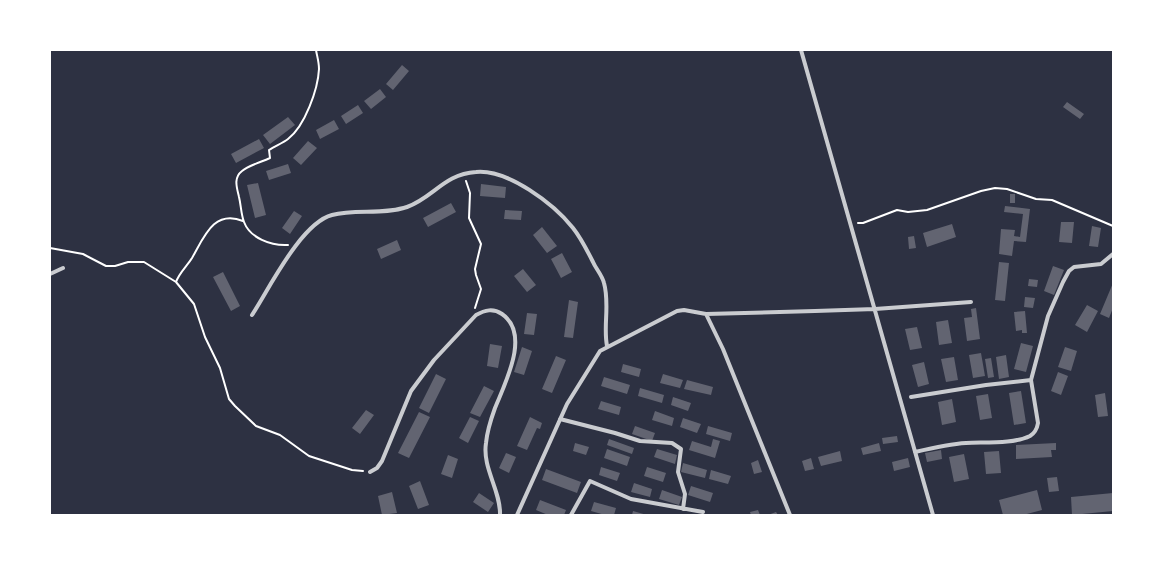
<svg xmlns="http://www.w3.org/2000/svg" width="1163" height="565" viewBox="0 0 1163 565" font-family="Arial,sans-serif">
<rect width="100%" height="100%" fill="#2d3142"/>
<!-- building -->
<path fill="#626471" d="M402 65 409 71 393 90 386 84Z
M380 89 386 97 371 109 364 101Z
M1067 102 1084 114 1080 119 1063 107Z
M358 105 363 113 346 124 341 116Z
M288 117 295 125 270 144 263 135Z
M334 120 339 129 320 139 316 130Z
M259 139 264 148 236 163 231 154Z
M308 141 317 148 301 165 293 158Z
M288 164 291 173 269 180 266 171Z
M258 183 266 215 255 218 247 185Z
M481 184 506 187 505 198 480 196Z
M1010 194H1015V203H1010Z
M451 203 456 212 428 227 423 218Z
M1005 206 1030 209 1026 242 1014 241 1012 256 999 254 1001 229 1015 230 1014 236 1020 237 1023 214 1004 212Z
M505 210 522 211 521 220 504 219Z
M294 211 302 216 290 234 282 228Z
M1061 222H1074L1072 243 1059 242Z
M952 224 956 237 927 247 923 233Z
M1092 226 1101 228 1098 247 1089 246Z
M542 227 557 246 547 253 533 235Z
M914 236 916 248 909 249 908 237Z
M397 240 401 250 381 259 377 249Z
M562 253 572 272 561 278 551 259Z
M999 262 1009 263 1005 301 995 300Z
M1053 266 1064 270 1054 295 1044 291Z
M523 269 536 285 527 292 514 276Z
M223 272 240 306 231 311 213 277Z
M1029 279 1038 280 1037 287 1028 286Z
M1113 283V308L1109 318 1100 314Z
M1025 297 1035 298 1033 308 1024 307Z
M569 300 578 302 573 338 564 337Z
M1087 305 1098 311 1087 332 1075 325Z
M976 308 980 339 967 341 964 318 972 317 971 309Z
M1025 311 1027 333H1022V330L1016 331 1014 312Z
M527 313 537 314 534 335 524 334Z
M948 320 952 343 939 345 936 322Z
M917 327 922 348 910 350 905 329Z
M1021 343 1033 346 1026 372 1014 369Z
M490 344 502 346 498 368 487 366Z
M522 347 532 351 524 375 514 372Z
M1065 347 1077 351 1071 371 1058 367Z
M981 353 985 376 973 378 969 355Z
M1006 355 1009 377 999 379 996 357Z
M556 356 566 360 552 393 542 389Z
M954 357 958 380 946 382 941 359Z
M991 358 994 377 988 378 985 359Z
M924 362 929 384 918 387 912 365Z
M623 364 641 369 639 377 621 372Z
M1058 372 1068 376 1061 395 1051 391Z
M436 374 446 379 429 413 419 408Z
M663 374 683 380 680 388 660 383Z
M604 377 630 385 627 394 601 386Z
M687 380 713 387 711 395 684 389Z
M484 386 494 391 480 417 470 413Z
M640 388 664 395 662 403 638 396Z
M1021 391 1026 423 1014 425 1009 393Z
M1105 393 1108 416 1098 417 1095 395Z
M988 394 992 418 980 420 976 396Z
M673 397 691 403 688 411 671 405Z
M952 399 956 422 942 425 938 402Z
M601 401 621 407 619 415 598 409Z
M366 410 374 415 360 434 352 428Z
M655 411 674 418 672 426 652 420Z
M419 412 430 417 409 458 398 453Z
M470 417 479 421 468 443 459 438Z
M530 417 542 423 540 429 537 428 527 450 517 446Z
M683 418 701 424 697 433 680 427Z
M635 426 655 433 652 441 632 434Z
M708 426 732 433 730 441 706 434Z
M897 436 898 442 883 444 882 438Z
M609 439 634 448 632 454 607 445Z
M713 439 720 441 715 458 689 450 692 441 711 447Z
M575 443 589 447 586 455 573 451Z
M879 443 881 451 863 455 861 448Z
M1056 443V450H1051L1052 457 1016 459V445Z
M607 449 630 457 627 466 604 458Z
M657 449 677 455 675 464 654 457Z
M941 450 942 459 927 462 925 453Z
M840 451 842 461 821 466 818 457Z
M999 451 1001 473 986 474 984 452Z
M506 453 516 457 509 473 499 468Z
M964 454 969 479 954 482 949 457Z
M448 455 458 459 452 478 441 474Z
M811 458 814 469 805 471 802 461Z
M908 458 910 467 894 471 892 462Z
M758 460 762 472 754 474 751 463Z
M683 463 707 470 705 478 681 472Z
M601 467 620 473 617 481 599 475Z
M647 467 666 473 663 482 644 476Z
M546 469 581 482 577 493 542 480Z
M711 470 731 476 728 484 709 479Z
M1057 477 1059 491 1049 492 1047 478Z
M420 481 429 505 418 509 409 486Z
M634 483 652 489 650 497 631 492Z
M691 486 713 493 710 502 688 495Z
M662 490 682 497 679 505 659 499Z
M1037 490 1042 510 1023 515H1003L999 500Z
M392 492 397 513 382 515 378 496Z
M479 493 494 503 488 512 473 502Z
M1113 493V511L1072 515 1071 497Z
M540 500 566 510 564 515H548L536 510Z
M594 502 616 508 614 515H605L591 511Z
M758 510 760 515H751L750 512Z
M633 511 647 515H632Z
M776 512 778 515H768Z"/>
<g fill="none" stroke-linecap="round" stroke-linejoin="round">
<!-- path -->
<path stroke="#fff" stroke-width="2" d="M466 181 470 193 469 218 481 244 475 269 476 275 481 289 475 308
M243 221C214 209 204 237 192 258 187 266 179 273 176 282L194 304 205 337 220 368 229 399 235 406 256 426 280 435 309 456 352 470 363 471
M858 223H863L897 210 908 212 927 210 981 191 995 188 1007 189 1036 199 1052 200 1113 226
M288 245C271 246 250 238 244 222 241 214 241 205 239 197 237 188 233 178 242 171 249 165 262 162 270 158L269 150C275 146 283 143 288 139 305 126 318 89 319 69 319 62 317 56 316 50
M50 248 83 254 106 266H115L128 262H144L176 282"/>
<!-- minor -->
<path stroke="#caccd0" stroke-width="4" d="M801 50 933 515
M50 274 63 268
M706 314 723 349 790 515
M252 315C269 289 301 223 332 215 355 209 384 215 407 207 433 198 444 174 476 172 508 169 554 204 573 228 581 238 587 250 593 262 596 269 602 275 604 283 610 304 603 326 607 346
M911 397 986 385 1031 380
M560 419 615 433 640 441 672 443 681 449 678 472 685 494 683 509
M915 452C932 448 949 444 966 443 985 442 1014 444 1030 436 1035 433 1037 429 1038 423L1031 380 1048 316 1063 282 1069 271 1074 267 1101 264 1113 254
M370 472 377 468 382 461 411 391 434 360 476 315C485 310 493 308 502 314 531 334 505 383 495 408 491 419 487 432 486 443 482 468 501 491 500 515
M517 515 567 404 600 351 677 311 684 310 706 314 815 311 875 309 971 302
M571 515 590 481 631 499 703 512"/>
</g>
<!-- border -->
<rect width="1163" height="565" fill="none" stroke="#ffffff" stroke-width="102"/>
</svg>
